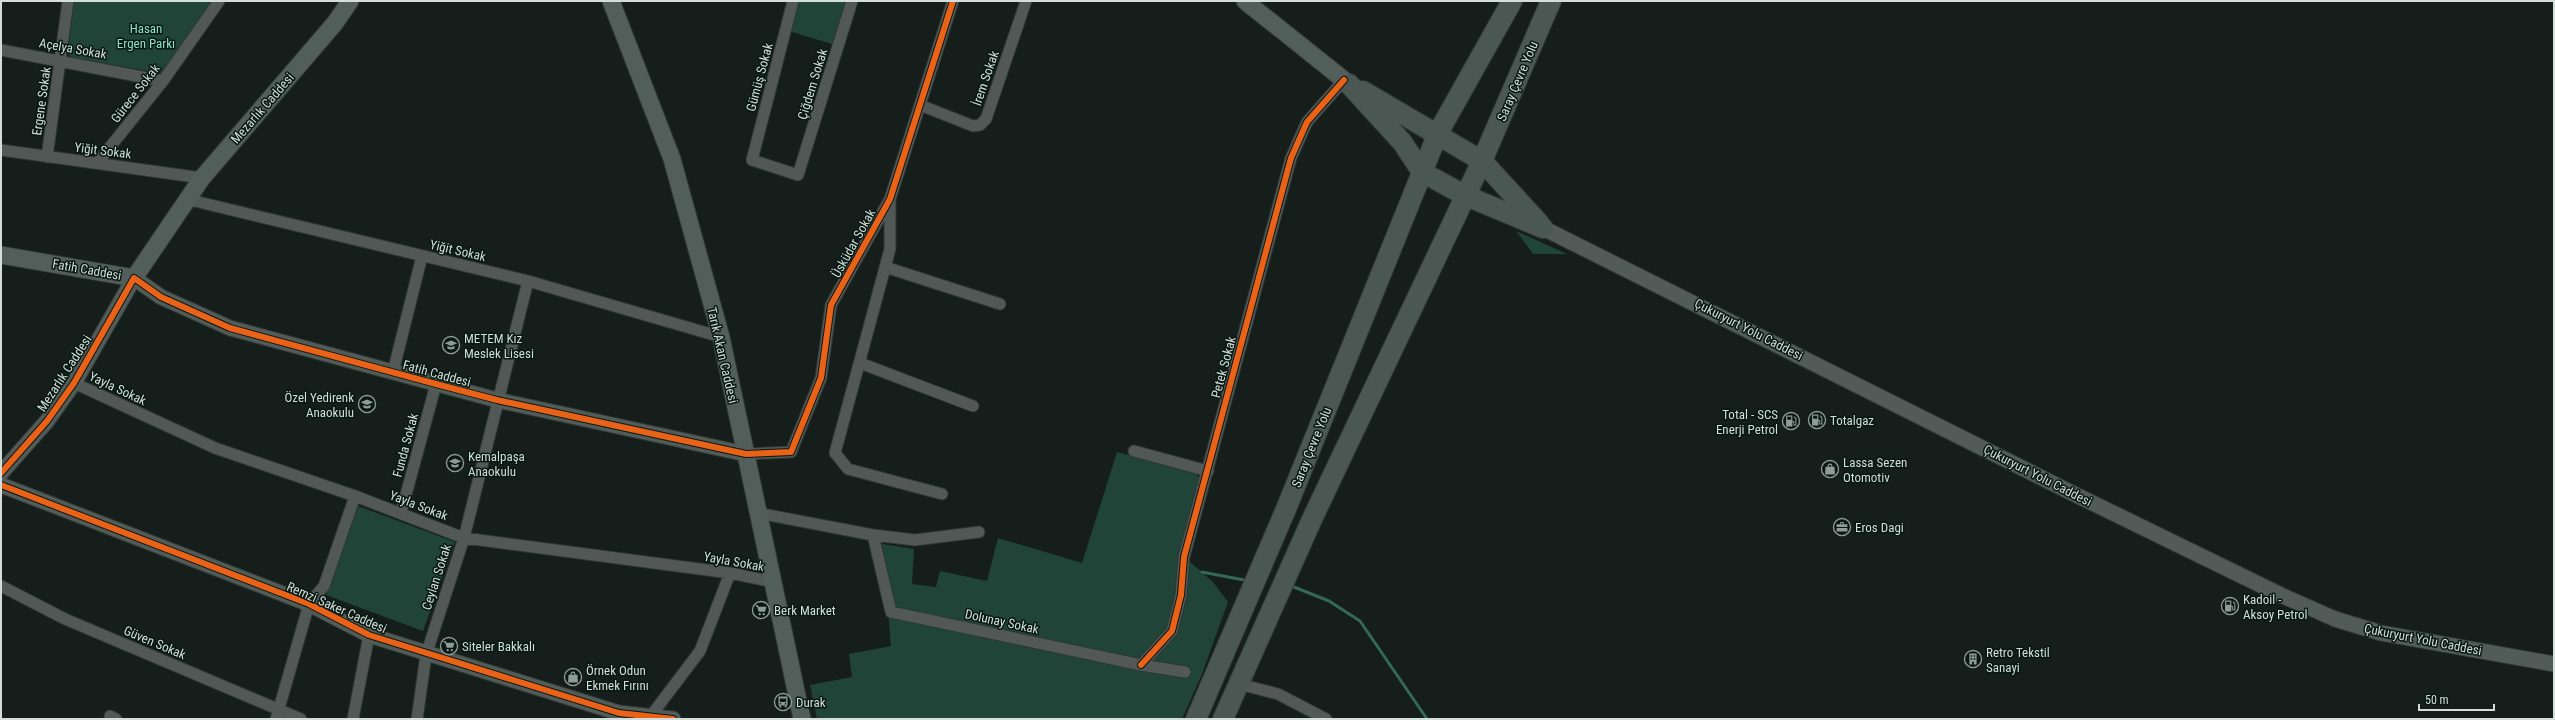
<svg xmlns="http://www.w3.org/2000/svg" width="2555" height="720" viewBox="0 0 2555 720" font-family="'Roboto Condensed',sans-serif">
<rect width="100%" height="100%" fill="#151e1b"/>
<!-- green -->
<path fill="#204438" d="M74 1H214L164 71 160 73 72 58 68 54Z
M798 1H848L835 45 789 31Z
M1516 231 1567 254H1533Z
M1117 452 1195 472 1200 479 1189 561 1213 582 1228 602 1202 674 1182 719H817L810 685 852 677 849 654 891 646 882 544 914 549 912 584 936 587 940 571 987 581 998 538 1082 563Z
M358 506 455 542 423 631 326 595Z"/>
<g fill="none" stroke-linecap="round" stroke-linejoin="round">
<!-- stream -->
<path stroke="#366857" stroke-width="3" d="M1202 572 1244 580
M1294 587 1329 601 1360 621 1427 719"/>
<!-- street casing -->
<g stroke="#303733" stroke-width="13">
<path id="street" d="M793 1 752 160 798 175 852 1
M1 50 163 81
M920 105 973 126 980 125 986 119 1026 1
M1 150 202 178
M47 157 68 1
M98 162 163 81 219 1
M186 199 528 281 721 337
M890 200V249L835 453 848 469 942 494
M885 267 1000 304
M860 363 973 406
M393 372 422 256
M74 383 215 448 355 496 464 538 730 573 773 582
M1134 451 1208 471
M746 454 791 452 821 378 831 305 890 199 953 1
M401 513 436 384
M758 513 873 535 915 540 979 532
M873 535 891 612 1141 665 1185 672
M1 586 65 619 301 719
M1141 665 1172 631 1181 595 1184 557 1291 158 1307 122 1344 80
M1239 684 1278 694 1326 719
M110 716 116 719
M650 717 700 651 730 573
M276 719 309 604 324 586 355 496
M353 719 369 635
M417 719 426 655 464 538 528 281"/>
</g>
<!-- secondary casing -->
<g stroke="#303733" stroke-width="17">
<path id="secondary" d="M1543 228 2070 492 2283 596 2335 619 2381 633 2554 664
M1 473 47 421 74 383 134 278 161 297 230 328 497 400 746 454
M1 485 309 604 369 635 619 713 673 719"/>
</g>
<!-- primary casing -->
<g stroke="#303733" stroke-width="19">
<path id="primary" d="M611 1 672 159 721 337 802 719
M1245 1 1349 84
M1 255 134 278 202 178 335 23 350 1"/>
</g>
<!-- highway casing -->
<g stroke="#303733" stroke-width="22">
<path id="highway" d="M1349 84 1402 142 1422 172 1464 195 1543 228
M1363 91 1482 161 1539 223
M1196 719 1286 509 1438 133 1512 1
M1223 719 1313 517 1482 161 1551 1"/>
</g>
<!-- street -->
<use href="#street" stroke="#515856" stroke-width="11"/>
<!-- secondary -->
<use href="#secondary" stroke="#515b57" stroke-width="15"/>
<!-- primary -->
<use href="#primary" stroke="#525e5a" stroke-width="17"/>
<!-- highway -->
<use href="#highway" stroke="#4a5752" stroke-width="20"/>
<!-- cycleway casing -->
<g stroke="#081813" stroke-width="8">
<path id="cycleway" d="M1 473 47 421 74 383 134 278 161 297 230 328 436 384 497 400 746 454 791 452 821 378 831 305 890 199 953 1
M1 485 309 604 369 635 619 713 673 719
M1141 665 1172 631 1181 595 1184 557 1291 158 1307 122 1344 80"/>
</g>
<!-- cycleway -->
<use href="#cycleway" stroke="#ea6118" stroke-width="6"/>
</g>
<!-- icons -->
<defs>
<g id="school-ring" transform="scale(0.9)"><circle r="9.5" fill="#081813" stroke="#909a96" stroke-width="1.5"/><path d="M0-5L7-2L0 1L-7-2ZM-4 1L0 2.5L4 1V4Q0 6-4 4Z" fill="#909a96"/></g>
<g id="fuel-ring" transform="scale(0.9)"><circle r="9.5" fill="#081813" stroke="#909a96" stroke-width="1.5"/><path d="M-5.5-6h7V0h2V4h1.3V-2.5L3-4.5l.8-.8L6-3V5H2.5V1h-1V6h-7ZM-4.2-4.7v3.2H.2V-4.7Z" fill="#909a96"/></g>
<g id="shop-ring" transform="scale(0.9)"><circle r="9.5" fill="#081813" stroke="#909a96" stroke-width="1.5"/><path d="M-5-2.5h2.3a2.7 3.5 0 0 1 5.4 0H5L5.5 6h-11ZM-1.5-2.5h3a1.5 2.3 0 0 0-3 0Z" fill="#909a96"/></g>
<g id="office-ring" transform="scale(0.9)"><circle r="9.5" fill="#081813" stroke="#909a96" stroke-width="1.5"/><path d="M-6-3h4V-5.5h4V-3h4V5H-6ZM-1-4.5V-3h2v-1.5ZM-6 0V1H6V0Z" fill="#909a96"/></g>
<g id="supermarket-ring" transform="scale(0.9)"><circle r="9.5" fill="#081813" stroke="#909a96" stroke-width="1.5"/><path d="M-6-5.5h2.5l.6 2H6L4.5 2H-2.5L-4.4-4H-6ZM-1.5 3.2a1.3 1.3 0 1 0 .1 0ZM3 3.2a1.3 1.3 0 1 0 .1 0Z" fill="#909a96"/></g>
<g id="building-ring" transform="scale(0.9)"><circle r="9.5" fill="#081813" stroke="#909a96" stroke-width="1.5"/><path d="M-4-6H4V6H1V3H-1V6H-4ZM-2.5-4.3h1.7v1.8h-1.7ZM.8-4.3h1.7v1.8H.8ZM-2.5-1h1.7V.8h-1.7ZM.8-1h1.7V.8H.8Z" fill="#909a96"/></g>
<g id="bus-ring" transform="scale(0.9)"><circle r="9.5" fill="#081813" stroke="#909a96" stroke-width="1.5"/><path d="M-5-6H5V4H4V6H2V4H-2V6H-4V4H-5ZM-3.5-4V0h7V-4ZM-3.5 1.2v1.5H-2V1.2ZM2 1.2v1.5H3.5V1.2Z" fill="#909a96"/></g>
</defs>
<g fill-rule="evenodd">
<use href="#school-ring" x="451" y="345"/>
<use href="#school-ring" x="367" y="404"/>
<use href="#fuel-ring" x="1817" y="420"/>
<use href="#fuel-ring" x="1791" y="421"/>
<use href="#school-ring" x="455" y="463"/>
<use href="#shop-ring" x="1830" y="469"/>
<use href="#office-ring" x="1842" y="527"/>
<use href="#fuel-ring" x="2230" y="606"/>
<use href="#supermarket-ring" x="761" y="610"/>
<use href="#supermarket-ring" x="449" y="646"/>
<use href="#building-ring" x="1973" y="659"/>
<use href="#shop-ring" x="573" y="677"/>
<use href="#bus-ring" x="783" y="702"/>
</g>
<g text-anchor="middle" stroke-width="3" stroke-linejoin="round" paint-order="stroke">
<!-- park labels -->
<g font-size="13" fill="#8ae2c3" stroke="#081813">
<text x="146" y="33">Hasan<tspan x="146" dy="15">Ergen Parkı</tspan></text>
</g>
<!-- street labels -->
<g font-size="13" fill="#d3ddd9" stroke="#081813">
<text transform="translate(73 48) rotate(10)" y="5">Açelya Sokak</text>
<text transform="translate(759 77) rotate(-75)" y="5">Gümüş Sokak</text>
<text transform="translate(985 78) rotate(-71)" y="5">İrem Sokak</text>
<text transform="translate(1517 81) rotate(-67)" y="5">Saray Çevre Yolu</text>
<text transform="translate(812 84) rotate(-73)" y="5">Çiğdem Sokak</text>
<text transform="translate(135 93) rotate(-52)" y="5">Gürece Sokak</text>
<text transform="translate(41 101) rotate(-82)" y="5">Ergene Sokak</text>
<text transform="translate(262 108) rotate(-49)" y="5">Mezarlık Caddesi</text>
<text transform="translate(103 150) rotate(7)" y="5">Yiğit Sokak</text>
<text transform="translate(853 243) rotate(-61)" y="5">Üsküdar Sokak</text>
<text transform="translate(458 250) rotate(13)" y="5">Yiğit Sokak</text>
<text transform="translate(87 269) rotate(10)" y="5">Fatih Caddesi</text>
<text transform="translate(1749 329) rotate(27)" y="5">Çukuryurt Yolu Caddesi</text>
<text transform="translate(723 355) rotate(77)" y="5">Tarık Akan Caddesi</text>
<text transform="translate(1223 367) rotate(-75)" y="5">Petek Sokak</text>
<text transform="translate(64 373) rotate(-57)" y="5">Mezarlık Caddesi</text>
<text transform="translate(437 373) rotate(15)" y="5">Fatih Caddesi</text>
<text transform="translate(118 388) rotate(25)" y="5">Yayla Sokak</text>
<text transform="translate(405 445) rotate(-75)" y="5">Funda Sokak</text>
<text transform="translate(1311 447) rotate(-68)" y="5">Saray Çevre Yolu</text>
<text transform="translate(2038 475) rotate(27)" y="5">Çukuryurt Yolu Caddesi</text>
<text transform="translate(419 505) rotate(21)" y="5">Yayla Sokak</text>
<text transform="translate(734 561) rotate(10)" y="5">Yayla Sokak</text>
<text transform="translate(436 577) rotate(-72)" y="5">Ceylan Sokak</text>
<text transform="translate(337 607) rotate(24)" y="5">Remzi Saker Caddesi</text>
<text transform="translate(1002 621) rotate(12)" y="5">Dolunay Sokak</text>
<text transform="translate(2423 639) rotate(11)" y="5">Çukuryurt Yolu Caddesi</text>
<text transform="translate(155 642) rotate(23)" y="5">Güven Sokak</text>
</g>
<!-- poi labels -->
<g font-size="13" fill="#d3ddd9" stroke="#081813" text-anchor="start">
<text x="464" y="343">METEM Kız<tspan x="464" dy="15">Meslek Lisesi</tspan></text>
<text x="354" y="402" text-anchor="end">Özel Yedirenk<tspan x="354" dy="15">Anaokulu</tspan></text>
<text x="1778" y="419" text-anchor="end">Total - SCS<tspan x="1778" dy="15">Enerji Petrol</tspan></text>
<text x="1830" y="425">Totalgaz</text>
<text x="468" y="461">Kemalpaşa<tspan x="468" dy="15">Anaokulu</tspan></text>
<text x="1843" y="467">Lassa Sezen<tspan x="1843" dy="15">Otomotiv</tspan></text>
<text x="1855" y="532">Eros Dagi</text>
<text x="2243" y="604">Kadoil -<tspan x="2243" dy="15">Aksoy Petrol</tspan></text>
<text x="774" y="615">Berk Market</text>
<text x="462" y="651">Siteler Bakkalı</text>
<text x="1986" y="657">Retro Tekstil<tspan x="1986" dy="15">Sanayi</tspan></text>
<text x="586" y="675">Örnek Odun<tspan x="586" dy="15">Ekmek Fırını</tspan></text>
<text x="796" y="707">Durak</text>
</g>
</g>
<!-- border -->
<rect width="2555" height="720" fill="none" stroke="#d3ddd9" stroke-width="4"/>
<!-- scale -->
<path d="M2419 704v6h75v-6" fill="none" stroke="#d3ddd9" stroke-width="2"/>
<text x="2425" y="704" font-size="12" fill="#d3ddd9" stroke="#081813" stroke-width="3" paint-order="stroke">50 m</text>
</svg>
